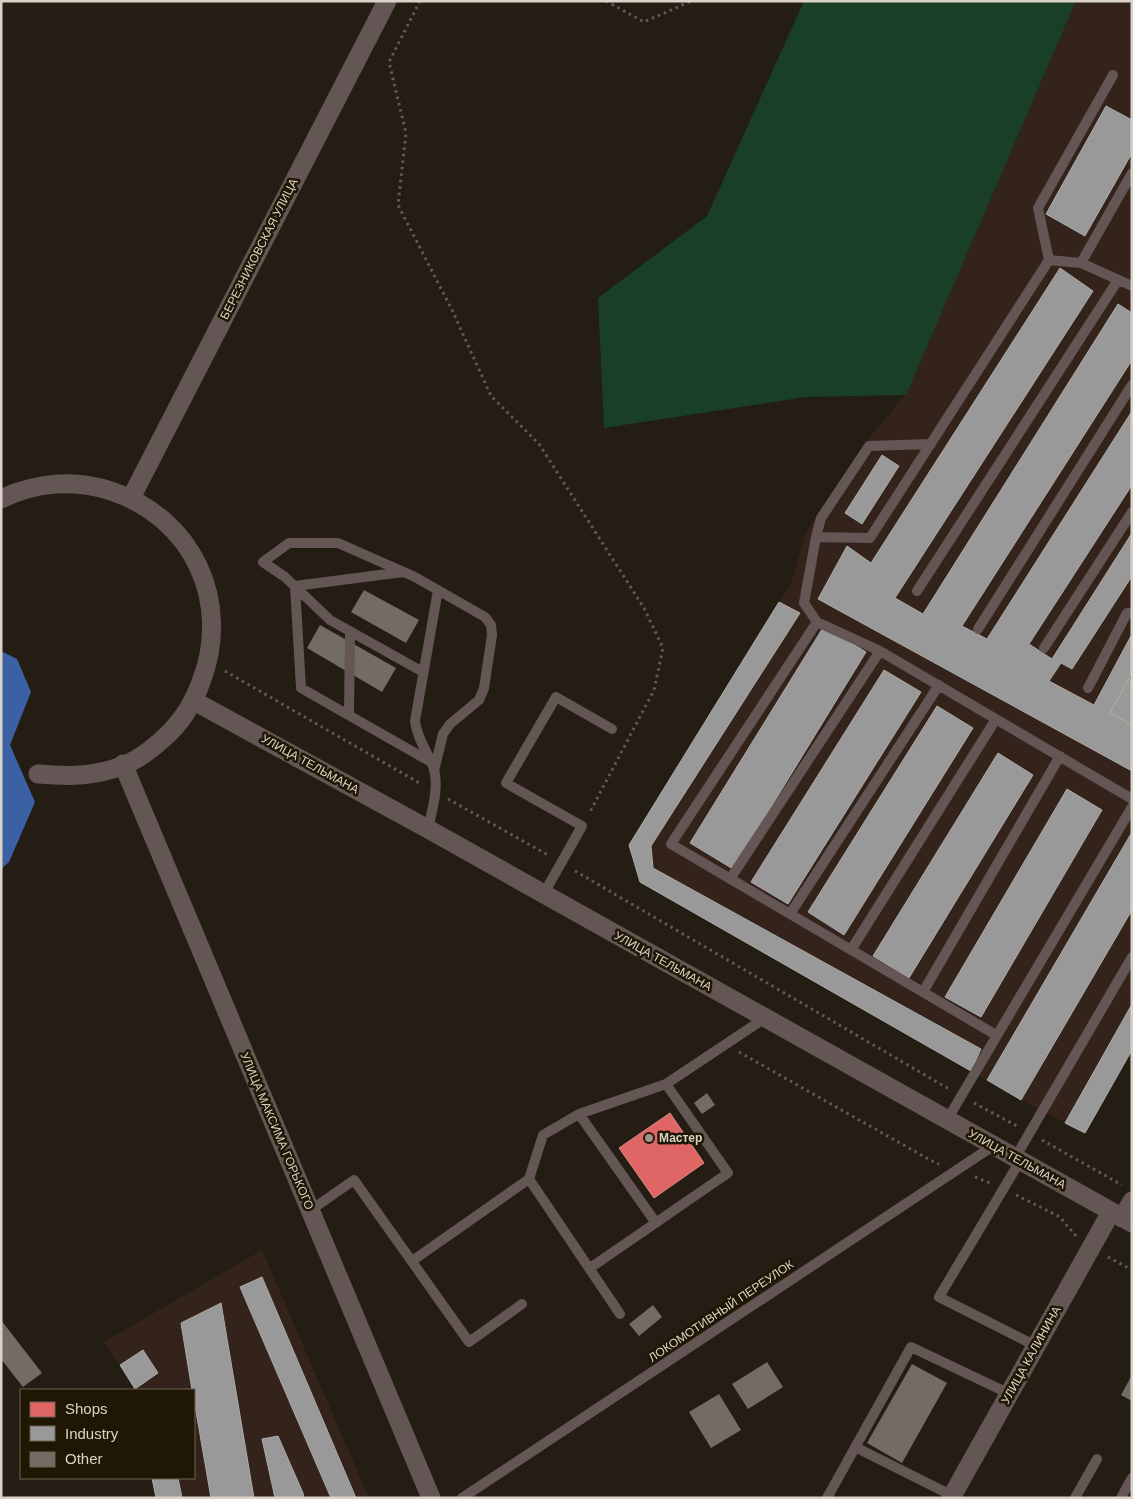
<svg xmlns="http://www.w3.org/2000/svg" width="1133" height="1499" viewBox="0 0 1133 1499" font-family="Helvetica,sans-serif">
<rect width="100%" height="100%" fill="#231d13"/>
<!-- industrial -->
<path fill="#33231b" d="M1076 1H1132V1050L1085 1133 1021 1100 640 882 629 845 791 584 805 534 870 437 906 394Z
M262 1250 369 1498H156L152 1478H194V1390H136L104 1342Z"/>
<!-- green -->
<path fill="#193f27" d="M804 1H1076L906 395 806 397 604 428 598 298 707 216Z"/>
<!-- water -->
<path fill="#3c60a4" d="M1 651 17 659 31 692 10 745 35 802 9 862 1 869Z"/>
<!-- shops -->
<path fill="#e06666" stroke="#de8783" d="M670 1113 704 1163 654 1198 619 1148Z"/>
<!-- industry -->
<path fill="#999" stroke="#acaaa7" d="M1106 106 1132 120V153L1085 236 1046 214Z
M1060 268 1093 291 895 598 923 614 1118 304 1132 313V360L962 626 987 639 1132 411V485L1029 644 1052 659 1132 533V576L1072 669 1061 663 1049 681 1094 705 1132 634V673L1110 713 1132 725V771L818 599 847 546 871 563Z
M882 455 899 466 862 524 845 513Z
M779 602 800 613 651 846 653 868 981 1049 971 1071 640 882 629 845Z
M824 626 866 652 733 869 690 843Z
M884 670 921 692 788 904 751 882Z
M1129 678 1132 680V725L1110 713Z
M937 706 973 728 844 935 808 912Z
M998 753 1033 775 909 978 873 956Z
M1067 789 1102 810 981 1017 945 997Z
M1132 832V910L1021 1100 987 1080Z
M1132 1004V1050L1085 1133 1065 1123Z
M262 1277 356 1498H331L240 1287Z
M221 1303 254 1498H211L194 1400V1390H192L181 1323Z
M143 1350 158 1373 135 1389 120 1365Z
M278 1436 303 1493 304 1498H275L262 1439Z
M152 1478H178L182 1498H156Z"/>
<!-- building -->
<path fill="#736c64" d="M364 590 419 620 406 643 351 612Z
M320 625 396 668 382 692 307 648Z
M707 1093 715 1105 702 1114 694 1103Z
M653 1305 662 1317 639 1336 629 1324Z
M1 1320 42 1373 23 1387 1 1359Z
M767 1362 783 1387 748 1409 732 1384Z
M912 1364 947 1383 902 1463 867 1443Z
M1132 1375V1401L1121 1395Z
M719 1394 741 1430 711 1448 689 1412Z"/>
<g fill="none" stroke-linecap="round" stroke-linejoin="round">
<!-- path -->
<path stroke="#645955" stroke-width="3" stroke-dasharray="2.5 4" stroke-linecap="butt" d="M420 1 389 62 406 133 398 205 453 312 491 396 539 444 644 608 663 648 654 690 590 812
M606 1 644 22 691 1
M225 671 421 784
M448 799 548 855
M575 871 949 1089
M739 1052 930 1160 939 1164
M974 1103 1017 1126
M1042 1140 1122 1185
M975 1177 990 1183
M1016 1195 1060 1217 1076 1236
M1108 1257 1132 1270"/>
<!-- lane -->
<path stroke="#645654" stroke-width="10" d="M1049 260 1038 208 1113 75
M1081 263 1132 173
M1132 286 1081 263 1049 260 870 538 816 537 804 603 817 622 880 651 1132 799
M816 537 821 518 869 446 931 444
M403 572 295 586 301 688 431 762
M917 591 1118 280
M817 622 671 844 996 1035
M978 629 1132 385
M1044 648 1132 512
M423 672 330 620 285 577 263 562 289 543H338L415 577 485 617 491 625 492 635 484 688 479 700 450 724 443 734 434 771
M1088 688 1127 613H1132
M349 715 350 631
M428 829C432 810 439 789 434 769 428 752 417 739 415 721L438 590
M730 879 880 651
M543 895 582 826 506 783 556 697 612 729
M790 914 939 685
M851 950 996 719
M923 992 1060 756
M579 1114 656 1223
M947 1120 1132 807
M1015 1158 1132 957
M1020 1161 939 1297 1036 1346
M529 1179 620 1314
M311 1210 354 1180 469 1342 522 1304
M412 1261 529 1179 543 1135 579 1114 666 1084 765 1018
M590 1268 728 1173 666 1084
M855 1447 955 1497
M462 1498 993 1146
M827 1498 911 1347 1010 1394
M1075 1498 1097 1459
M1121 1498 1132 1478"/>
<!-- street -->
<path stroke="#645654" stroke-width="19" d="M131 498 387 1
M1 499C36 482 75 479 111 491 193 518 232 602 201 682 193 704 182 722 164 738 150 751 132 764 113 769 87 777 65 776 38 774
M194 701 428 829 1132 1223
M123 764C225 1009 329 1253 431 1498
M1122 1218 1132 1201
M951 1498 1111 1212"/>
</g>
<!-- markers -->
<circle fill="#9a9388" stroke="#201604" stroke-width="2" cx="649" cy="1138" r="5"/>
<g text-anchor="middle" stroke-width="5" stroke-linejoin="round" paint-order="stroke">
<!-- street labels -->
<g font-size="12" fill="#dad3c7" stroke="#201604">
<text transform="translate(259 249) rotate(-63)" y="4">БЕРЕЗНИКОВСКАЯ УЛИЦА</text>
<text transform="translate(310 764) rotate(29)" y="4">УЛИЦА ТЕЛЬМАНА</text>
<text transform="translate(663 961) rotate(29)" y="4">УЛИЦА ТЕЛЬМАНА</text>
<text transform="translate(277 1131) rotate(67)" y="4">УЛИЦА МАКСИМА ГОРЬКОГО</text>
<text transform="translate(1017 1159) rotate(29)" y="4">УЛИЦА ТЕЛЬМАНА</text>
<text transform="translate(721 1311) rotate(-34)" y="4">ЛОКОМОТИВНЫЙ ПЕРЕУЛОК</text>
<text transform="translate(1031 1355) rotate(-61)" y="4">УЛИЦА КАЛИНИНА</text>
</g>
<!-- poi labels -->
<g font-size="12" font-weight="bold" fill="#dad3c7" stroke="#201604" text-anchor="start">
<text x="659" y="1142">Мастер</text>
</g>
</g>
<!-- border -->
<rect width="1133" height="1499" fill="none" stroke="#dad3c7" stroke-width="5"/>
<!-- legend -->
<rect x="20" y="1389" width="175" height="90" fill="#201604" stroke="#6a6252"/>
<rect x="30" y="1402" width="25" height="15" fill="#e06666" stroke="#6a6252"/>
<text x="65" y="1414" font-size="15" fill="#dad3c7">Shops</text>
<rect x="30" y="1426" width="25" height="15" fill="#999999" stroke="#6a6252"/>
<text x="65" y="1439" font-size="15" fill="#dad3c7">Industry</text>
<rect x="30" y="1452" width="25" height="15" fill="#736c64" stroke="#6a6252"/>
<text x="65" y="1464" font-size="15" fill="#dad3c7">Other</text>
</svg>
